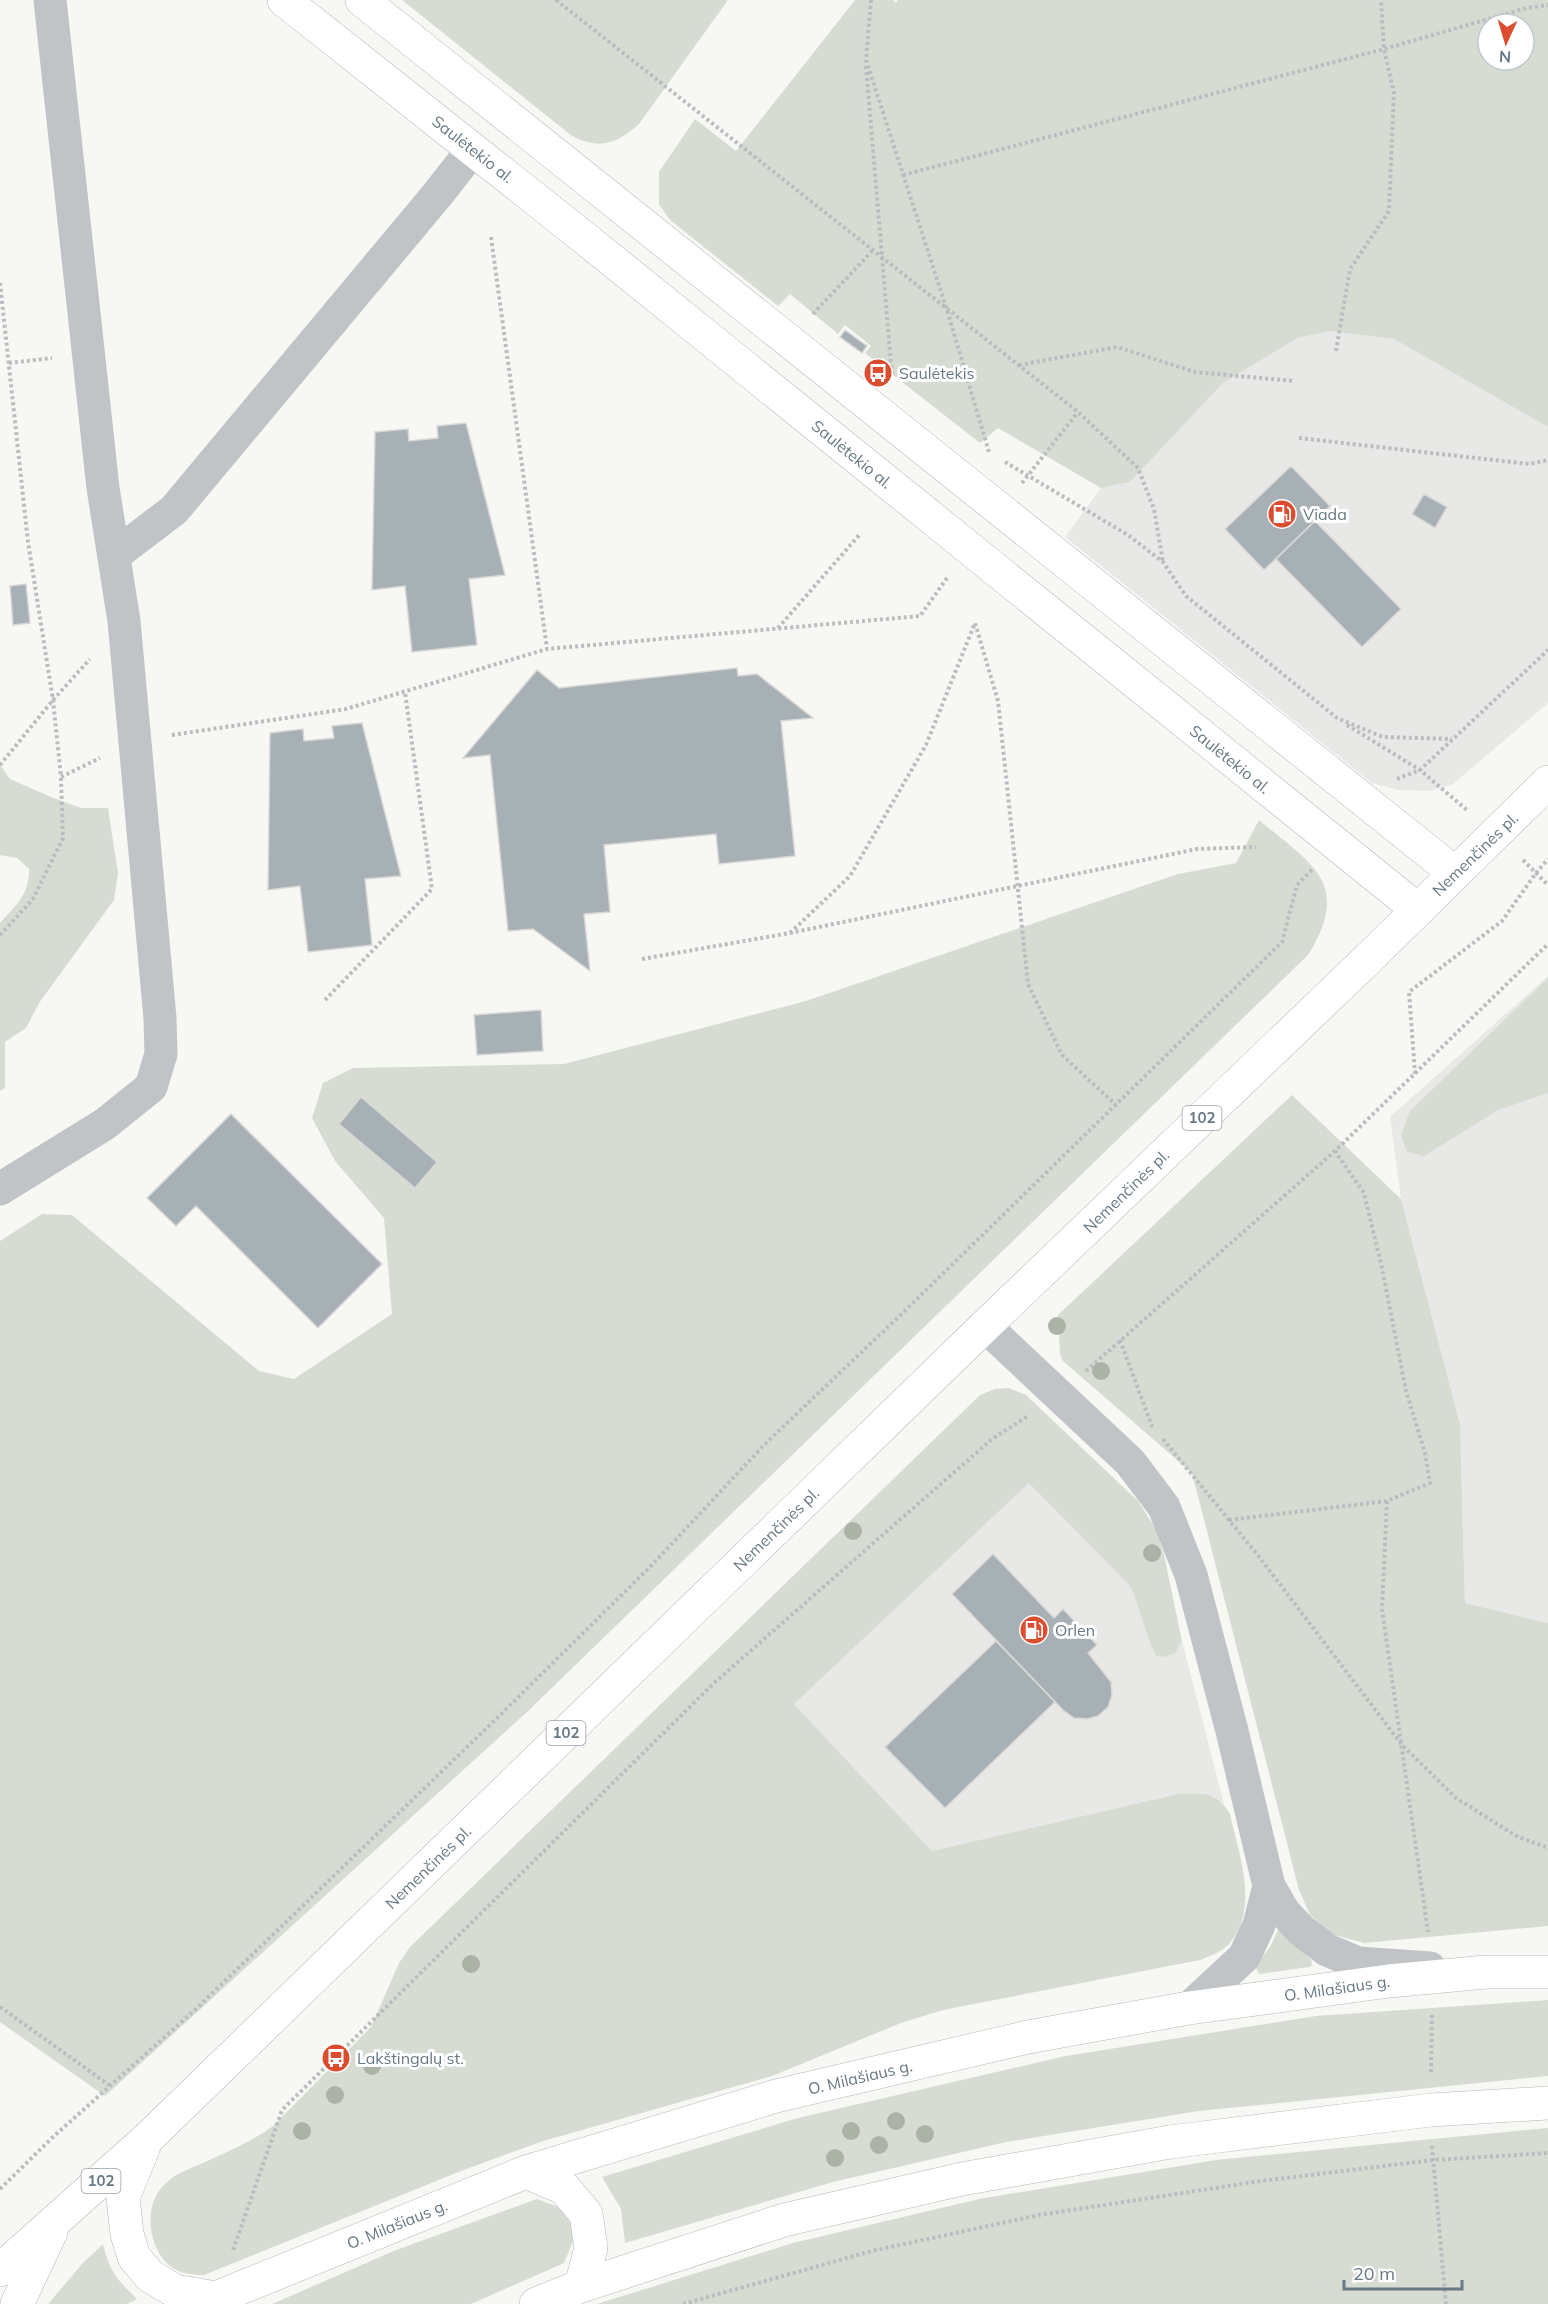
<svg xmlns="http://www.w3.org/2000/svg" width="1548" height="2304" viewBox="0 0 1548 2304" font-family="Mulish,sans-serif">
<rect width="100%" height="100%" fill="#f7f7f4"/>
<!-- built -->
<path fill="#e8e8e7" d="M1330 331 1394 339 1548 427V703L1452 785 1429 791 1399 790 1372 783 1065 537 1101 488 1130 482 1223 383 1297 337Z
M1548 976V1623L1465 1603 1460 1424 1401 1199 1390 1117Z
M1029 1482 1130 1586 1139 1604 1147 1637 1175 1653 1182 1641 1224 1804 1214 1796 1178 1794 932 1851 794 1704Z"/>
<!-- green -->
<path fill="#d7dcd3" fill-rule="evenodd" d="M402 0H728L639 124C616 144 601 150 572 136Z
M855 0H893L896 3 898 0H1548V427L1394 339 1330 331 1297 338 1223 383 1130 482 1101 488 998 428 980 443 865 353 871 346 845 325 838 334 790 294 778 306 670 220 659 204V172L695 119 736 151ZM1488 24H1524V60H1488Z
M0 765 10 779 51 797 81 808H108L118 873 114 900 39 1003 26 1028 5 1042V1088L0 1091V923C17 904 29 895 29 869L17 858 0 855Z
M1259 820C1311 864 1353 883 1308 955L527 1712 105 2096 0 2022V1241L42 1214 72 1215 259 1371 294 1379 392 1314 384 1218 335 1161 312 1118 323 1083 353 1068 564 1064 806 1001 1178 874 1236 863Z
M1548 978V1093L1498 1110 1424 1156 1407 1152 1401 1135 1410 1111Z
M1292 1095 1401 1199 1460 1424 1465 1603 1548 1623V1926L1364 1943 1331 1934 1310 1915 1299 1890 1192 1473 1063 1361 1060 1354 1058 1315Z
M1009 1388 1026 1395 1138 1501 1156 1529 1164 1555 1182 1641 1175 1653 1164 1657 1156 1656C1144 1633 1141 1609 1130 1586L1029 1483 794 1704 932 1851 1178 1794C1203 1793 1217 1791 1230 1814 1239 1855 1260 1909 1229 1944 1222 1952 1210 1956 1200 1960L943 2010 901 2023 772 2076 543 2141 461 2171 204 2275C181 2275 166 2269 156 2247 147 2226 148 2199 166 2183 176 2173 191 2168 203 2163 227 2152 251 2142 273 2126L371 2027 399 1963 410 1947 980 1395 995 1389Z
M1280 1929 1311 1960 1312 1965 1309 1967 1259 1974 1255 1966 1270 1947 1278 1930Z
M1548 2000V2076L1199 2111 1006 2142 833 2182 625 2243 621 2209 602 2177 798 2118 1066 2056 1316 2016Z
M1548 2128V2304H597L793 2243 979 2199 1216 2160Z
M537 2199 567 2210 576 2234 564 2263 471 2304H272L396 2250Z
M103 2244C109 2271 118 2281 137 2299L127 2304H48L82 2264Z"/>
<!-- building -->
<path fill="#a7b0b5" stroke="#d8d8d6" stroke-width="1.5" d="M845 330 867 346 862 353 840 337Z
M466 423 505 575 469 579 477 645 412 652 405 586 372 590 375 432 408 429 409 441 438 438 437 426Z
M1291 466 1330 506 1264 570 1225 529Z
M1424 494 1447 507 1435 528 1412 514Z
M1315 521 1401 609 1362 647 1276 559Z
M26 584 30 623 13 625 10 586Z
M737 668 738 676 757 674 813 718 781 721 795 856 719 864 716 834 604 845 610 912 584 914 590 971 533 929 508 931 490 755 463 758 537 670 559 688Z
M362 723 401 876 365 879 372 945 308 952 300 886 268 890 270 733 303 729 304 741 334 738 332 726Z
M541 1010 543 1051 477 1055 474 1015Z
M361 1097 437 1162 415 1188 339 1124Z
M231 1114 382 1264 318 1328 196 1206 176 1226 147 1198Z
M993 1554 1054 1618 1063 1609 1097 1645 1088 1653 1111 1682 1112 1695 1108 1707 1098 1716 1087 1719 1074 1718 1063 1710 952 1594Z
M996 1641 1055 1702 945 1808 885 1747Z"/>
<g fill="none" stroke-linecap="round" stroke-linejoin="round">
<!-- secondary casing -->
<g stroke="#b2b8bc" stroke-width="34">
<path id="secondary" d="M284 0 582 236 1418 910
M362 0 1455 873"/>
</g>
<!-- primary casing -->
<g stroke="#b3b8bb" stroke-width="34">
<path id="primary" d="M144 2146 123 2198 127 2234 134 2257 150 2276 175 2291 216 2298
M526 2172 564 2188 586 2214 591 2248 581 2286
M0 2270 147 2139 985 1326 1369 958 1548 782
M17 2304 51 2232
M201 2304 526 2172 776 2096 1028 2037 1189 2008 1389 1981 1486 1972H1548
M536 2304 581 2286 784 2220 962 2179 1170 2142 1431 2110 1548 2103"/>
</g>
<!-- path -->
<path stroke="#babdbf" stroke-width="4" stroke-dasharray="3 3" stroke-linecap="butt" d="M556 0 1078 412 1138 468 1154 509 1163 562
M871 0 866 60 947 310 989 452
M866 66 892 376
M903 175 1384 49 1527 8 1548 5
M491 237 547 649 920 616 947 578
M0 283 28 542 53 700 61 777 100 758
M813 314 872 251
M1336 351 1350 269 1389 211 1394 93 1384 49 1381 0
M9 363 52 358
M1019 365 1117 347 1195 372 1294 381
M1299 438 1529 464 1548 460
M1005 462 1128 535 1163 562 1186 596 1337 718 1383 737 1452 739
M1022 483 1078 412
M778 628 861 533
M1347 725 1420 770 1468 811
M172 735 346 709 547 649
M0 765 53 700 90 659
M1397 779 1420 770 1548 650
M1523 860 1548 885
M790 933 850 876 926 745 975 623 998 701 1028 984 1062 1055 1116 1105
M0 935 33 899 63 838 61 777
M642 959 790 933 1197 849 1256 847
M325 1000 432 889 405 692
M1415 1074 1409 992 1502 921 1536 873 1548 859
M1120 1340 1153 1429
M1086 1371 1335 1151 1548 944
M1163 1439 1260 1558 1402 1745 1456 1798 1518 1837 1548 1848
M1387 1501 1382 1609 1428 1932
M1229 1520 1387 1501 1430 1483 1425 1453 1406 1391 1382 1268 1364 1193 1335 1151
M0 2007 109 2085
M1431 2072 1432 2014
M1432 2146 1446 2304
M0 2189 54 2136 196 2009 496 1719 651 1566 764 1445 912 1304 1282 942 1297 885 1312 870
M233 2250 282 2110 714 1683 992 1439 1028 1416
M683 2304 872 2251 1039 2215 1261 2181 1433 2160 1548 2153"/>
<!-- minor -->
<path stroke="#c0c4c7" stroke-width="33" d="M115 555 174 510 437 195 473 149
M0 1189 105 1124 151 1087 161 1054 160 1018 124 621 103 488 50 0
M985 1326 1130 1462 1164 1507 1191 1575 1232 1731 1269 1886 1284 1912 1302 1931 1327 1950 1358 1963 1430 1968
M1189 2008 1244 1957 1259 1925 1269 1886"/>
<!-- secondary -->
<use href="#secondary" stroke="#fff" stroke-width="33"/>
<!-- primary -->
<use href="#primary" stroke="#fff" stroke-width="33"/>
</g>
<!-- trees -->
<g fill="#aab3a6">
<circle cx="1057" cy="1326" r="9"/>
<circle cx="1101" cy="1371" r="9"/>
<circle cx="853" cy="1531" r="9"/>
<circle cx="1152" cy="1553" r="9"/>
<circle cx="471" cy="1964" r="9"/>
<circle cx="372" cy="2066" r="9"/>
<circle cx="335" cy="2095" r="9"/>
<circle cx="896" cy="2121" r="9"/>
<circle cx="302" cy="2131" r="9"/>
<circle cx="851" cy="2131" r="9"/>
<circle cx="925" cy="2134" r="9"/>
<circle cx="879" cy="2145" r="9"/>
<circle cx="835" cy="2158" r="9"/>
</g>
<!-- icons -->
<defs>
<g id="bus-disc" transform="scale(1.5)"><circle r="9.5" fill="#dc4d2f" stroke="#fff"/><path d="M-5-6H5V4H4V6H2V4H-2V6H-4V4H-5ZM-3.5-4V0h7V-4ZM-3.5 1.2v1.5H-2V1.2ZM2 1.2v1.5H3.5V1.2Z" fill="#fff"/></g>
<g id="fuel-disc" transform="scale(1.5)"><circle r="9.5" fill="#dc4d2f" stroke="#fff"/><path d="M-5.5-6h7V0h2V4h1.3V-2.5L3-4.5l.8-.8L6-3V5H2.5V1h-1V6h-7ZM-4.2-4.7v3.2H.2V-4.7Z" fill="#fff"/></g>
</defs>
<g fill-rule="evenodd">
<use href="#bus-disc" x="878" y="373"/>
<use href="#fuel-disc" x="1282" y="514"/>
<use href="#fuel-disc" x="1034" y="1630"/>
<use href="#bus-disc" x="336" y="2058"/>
</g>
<g text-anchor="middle" stroke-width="6" stroke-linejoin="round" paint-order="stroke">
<!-- shield labels -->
<g fill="#fff" stroke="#95a1a9" stroke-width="1.5">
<rect x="1182.5" y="1106" width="39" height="24" rx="4.5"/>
<rect x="546.5" y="1721" width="39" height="24" rx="4.5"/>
<rect x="81.5" y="2169" width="39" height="24" rx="4.5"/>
</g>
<g font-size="15" font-weight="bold" fill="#677984">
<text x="1202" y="1123">102</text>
<text x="566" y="1738">102</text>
<text x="101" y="2186">102</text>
</g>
<!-- street labels -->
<g font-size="16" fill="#677984" stroke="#fff">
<text transform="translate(473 149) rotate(38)" y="6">Saulėtekio al.</text>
<text transform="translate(852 454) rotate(39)" y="6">Saulėtekio al.</text>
<text transform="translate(1230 759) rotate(39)" y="6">Saulėtekio al.</text>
<text transform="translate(1475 854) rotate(-44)" y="6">Nemenčinės pl.</text>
<text transform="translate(1126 1191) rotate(-44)" y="6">Nemenčinės pl.</text>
<text transform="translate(776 1529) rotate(-44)" y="6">Nemenčinės pl.</text>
<text transform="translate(428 1867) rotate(-44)" y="6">Nemenčinės pl.</text>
<text transform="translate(1337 1988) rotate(-8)" y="6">O. Milašiaus g.</text>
<text transform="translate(860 2077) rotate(-13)" y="6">O. Milašiaus g.</text>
<text transform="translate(397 2224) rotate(-22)" y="6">O. Milašiaus g.</text>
</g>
<!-- poi labels -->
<g font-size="16" fill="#677984" stroke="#fff" text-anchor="start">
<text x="899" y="379">Saulėtekis</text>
<text x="1303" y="520">Viada</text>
<text x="1055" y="1636">Orlen</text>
<text x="357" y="2064">Lakštingalų st.</text>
</g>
</g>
<!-- north arrow -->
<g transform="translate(1506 42) rotate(184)"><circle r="28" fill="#ffffff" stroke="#c2c9ce" stroke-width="1.5"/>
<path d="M0-4.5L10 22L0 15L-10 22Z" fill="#dc4d2f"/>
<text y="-9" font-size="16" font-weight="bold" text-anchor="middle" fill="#677984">N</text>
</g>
<!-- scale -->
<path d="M1344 2280v9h118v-9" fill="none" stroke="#677984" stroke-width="3"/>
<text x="1353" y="2280" font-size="18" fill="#677984" stroke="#ffffff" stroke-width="4.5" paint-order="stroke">20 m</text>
</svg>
